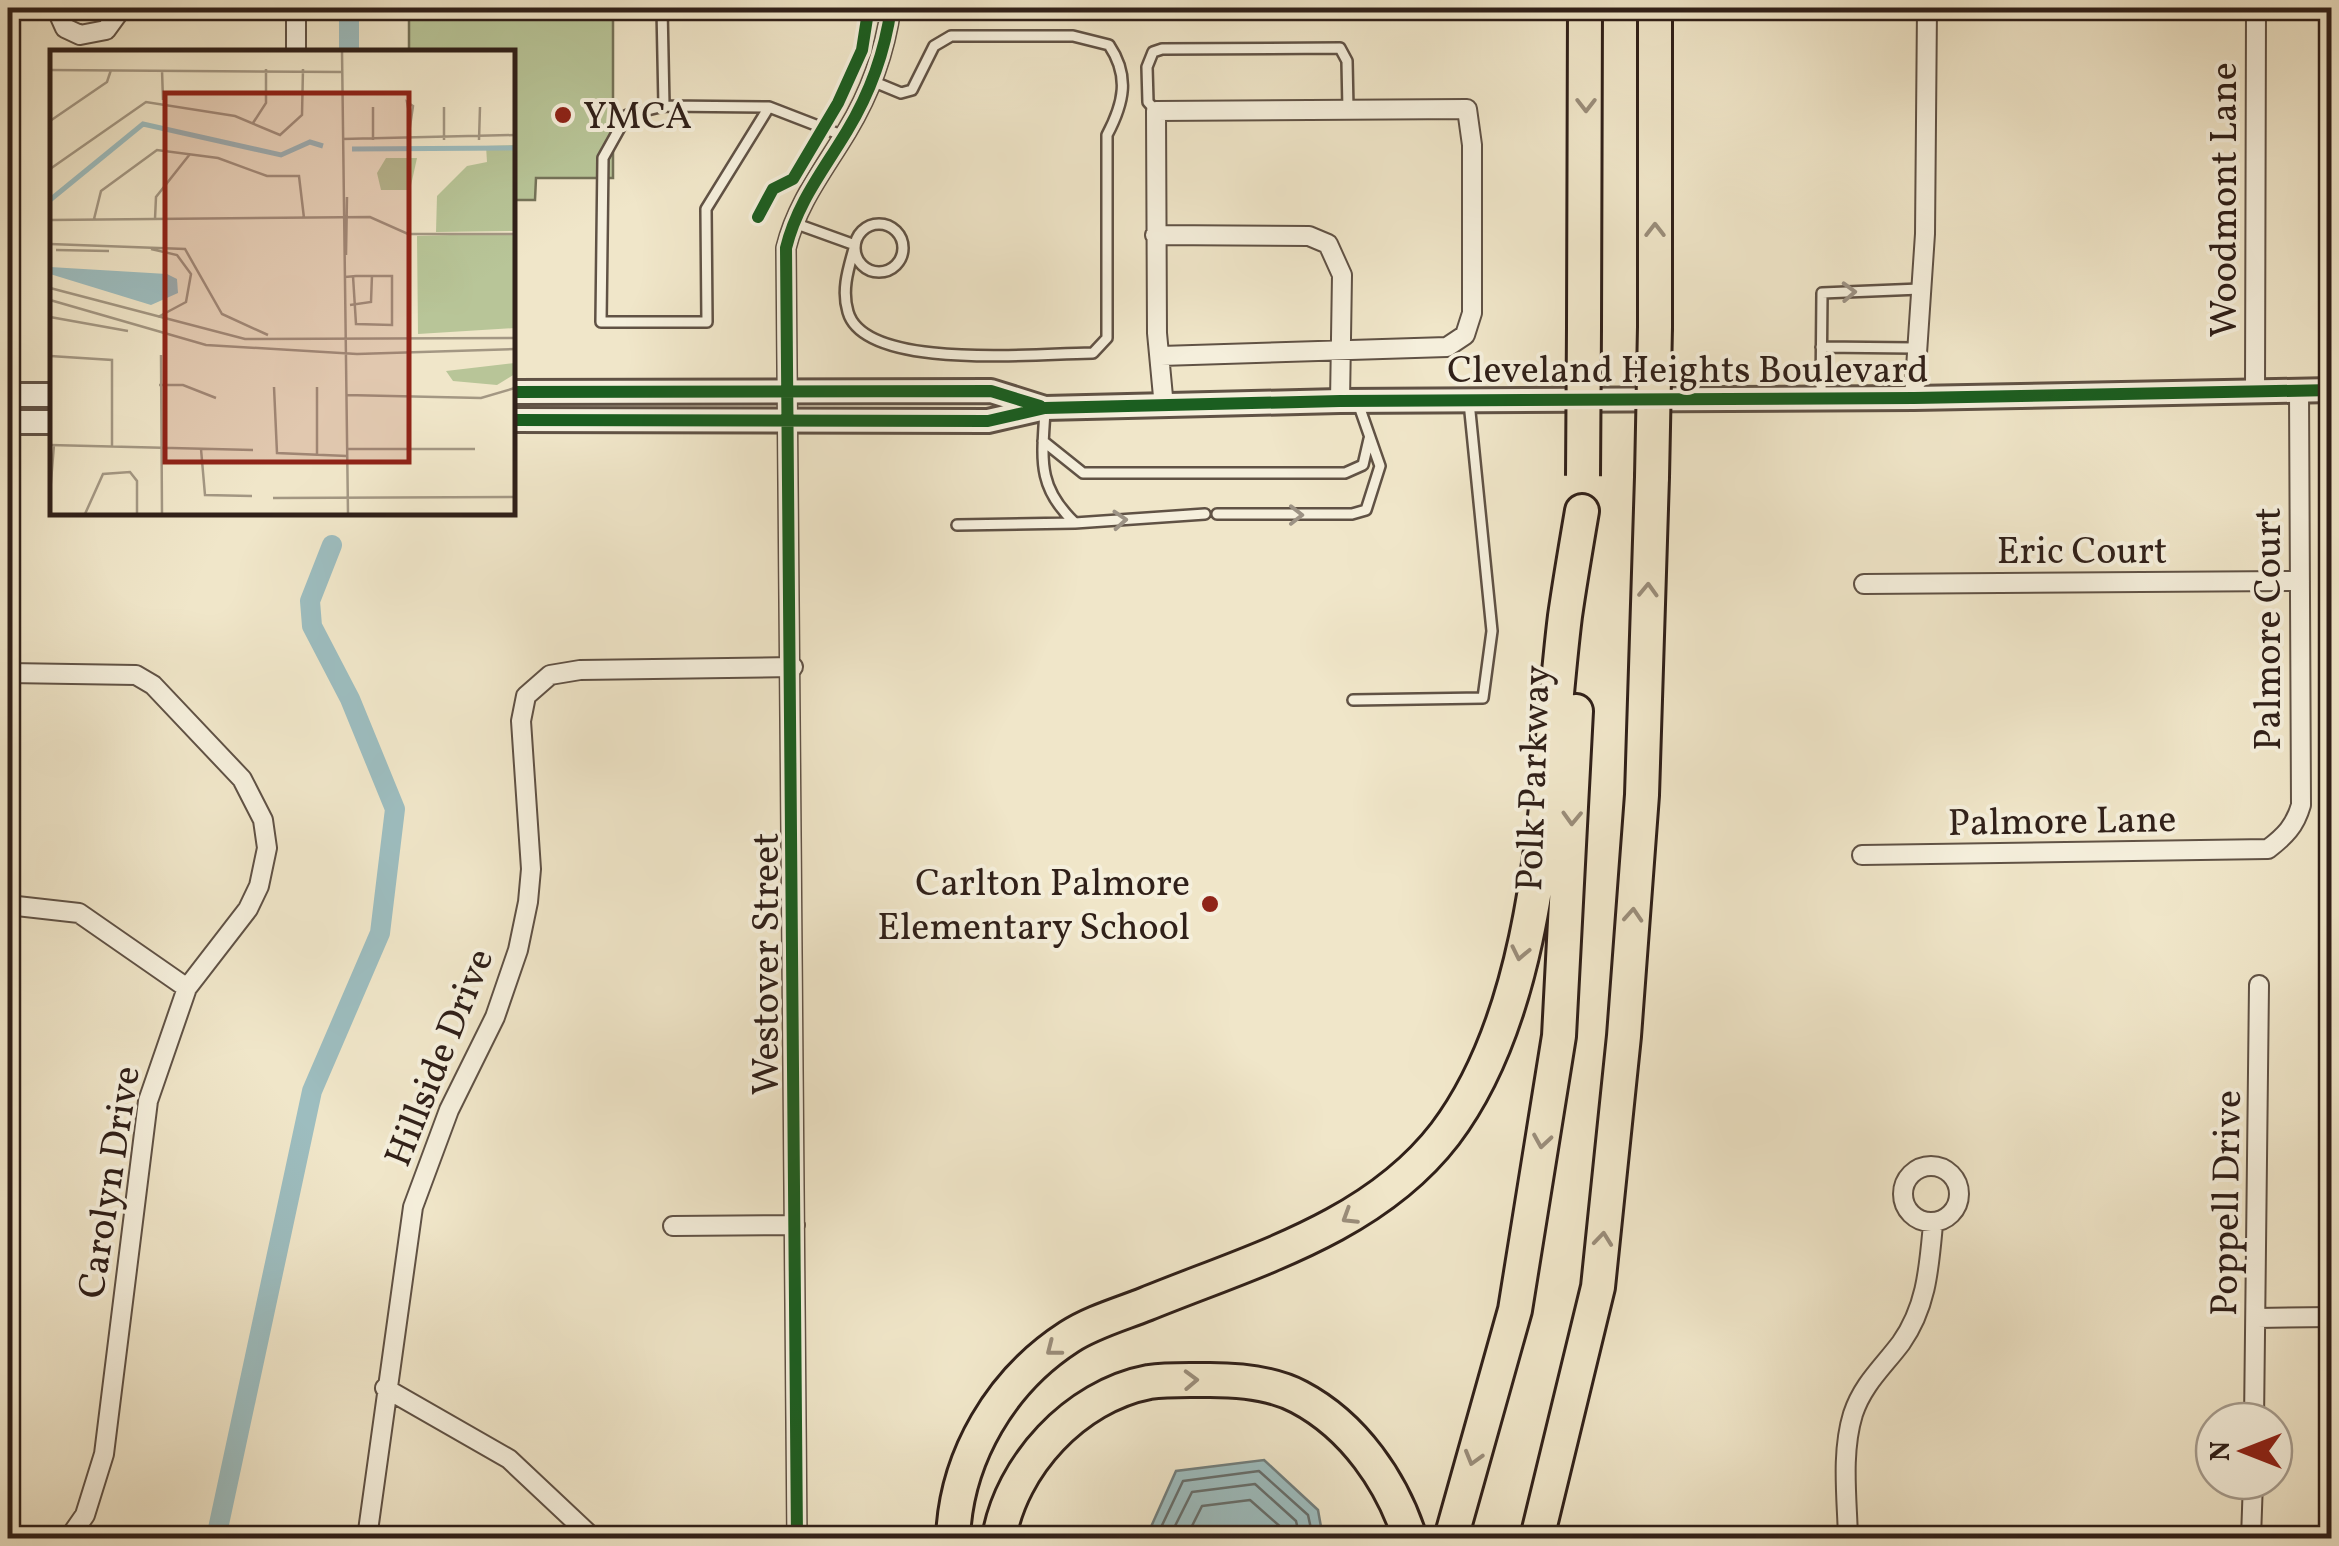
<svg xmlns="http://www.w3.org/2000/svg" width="2339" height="1546" viewBox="0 0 2339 1546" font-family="Vollkorn,serif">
<rect width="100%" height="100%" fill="#f0e6c9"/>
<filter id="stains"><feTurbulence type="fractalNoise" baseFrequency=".002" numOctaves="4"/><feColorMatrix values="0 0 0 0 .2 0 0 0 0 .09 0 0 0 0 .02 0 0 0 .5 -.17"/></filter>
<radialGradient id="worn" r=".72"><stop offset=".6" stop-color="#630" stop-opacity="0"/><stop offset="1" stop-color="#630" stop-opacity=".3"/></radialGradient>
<!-- green -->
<path fill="#b8c598" stroke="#747258" stroke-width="2.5" d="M409 8H613V178H536L535 200H513L512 52H409Z"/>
<!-- water -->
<path fill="#9dbdbf" stroke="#717e7d" stroke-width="2.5" d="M1264 1460 1318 1510 1323 1538H1146L1176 1471Z"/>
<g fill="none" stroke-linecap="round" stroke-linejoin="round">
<!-- shore -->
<path stroke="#666e6c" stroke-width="2.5" d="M1156 1538 1183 1481 1259 1471 1308 1515 1313 1538
M1169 1538 1192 1492 1255 1484 1296 1521 1300 1538
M1186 1538 1202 1506 1250 1500 1283 1529 1285 1538"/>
<!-- canal -->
<path stroke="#9dbdbf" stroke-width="20" d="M349 52V8
M216 1538 312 1091 380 933 395 809 350 699 312 626 310 601 332 545"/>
<!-- service casing -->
<g stroke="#605245" stroke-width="14">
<path id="service" d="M662 8 664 106
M769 107 706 209 707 322H601L603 158 627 115 664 106 769 107 844 136
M1156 111 1148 102 1147 67 1153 52 1162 49 1340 48 1347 61 1348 109
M794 223 855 245C849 267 841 289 848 312 865 372 1042 353 1093 353L1107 338V135C1124 103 1130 76 1109 45L1073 36H951L934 46 912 90 901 93 872 81
M855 248a24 24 0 1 1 48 0a24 24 0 1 1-48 0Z
M1821 347 1914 348
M1821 396 1822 293 1920 289
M1045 411C1042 460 1037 487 1075 523L1205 514
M1043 441 1083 473H1345L1363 465 1369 439
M1217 514H1352L1366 510 1380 466 1358 403
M957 525 1075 523
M1353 700 1483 698 1492 631 1469 402"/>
</g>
<!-- minor casing -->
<g stroke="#605245" stroke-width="22">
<path id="minor" d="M56 8 65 28 80 35 106 30 122 8
M296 8V52
M1155 235 1309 236 1328 244 1342 275 1340 401
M1161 356 1447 347 1465 335 1472 313V145L1467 109 1156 111 1157 333 1164 407
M2255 392 2256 8
M1914 398 1925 234 1927 8
M1864 584 2300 581
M8 673 136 675 153 685 242 779 263 820 267 848 259 886 248 909 187 988 148 1101 104 1454 85 1515 69 1538
M1862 855 2268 849C2285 836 2295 826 2301 805L2299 390
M8 905 79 913 187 988
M1903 1194a28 28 0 1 1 56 0a28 28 0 1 1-56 0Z
M673 1226 795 1225
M2257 1318 2332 1317
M385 1388 509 1459 593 1538
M2254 1421 2259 985
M367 1538 413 1207 449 1110 495 1017 518 950 528 902 531 869 521 721 526 696 550 675 580 670 793 667
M797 1538 786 248C797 203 823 171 847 131 870 93 885 51 891 8
M1848 1538C1847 1498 1841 1453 1853 1414 1863 1384 1883 1367 1901 1343 1927 1306 1929 1267 1933 1224
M2251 1538 2253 1481"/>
</g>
<!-- tertiary casing -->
<g stroke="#605245" stroke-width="28">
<path id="tertiary" d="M512 392 991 391 1042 407
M8 395H52
M512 420 988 421 1045 408 1340 401 1914 398 2332 390
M8 422H52"/>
</g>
<!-- motorway casing -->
<g stroke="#302019" stroke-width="38">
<path id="motorway" d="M1655 8V327
M1584 328 1585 8
M953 1538C956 1457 1001 1381 1069 1337 1092 1322 1121 1314 1146 1304 1251 1261 1373 1228 1445 1134 1547 999 1545 778 1565 616 1570 581 1576 546 1582 511
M999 1538C1011 1466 1075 1396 1149 1382 1168 1379 1190 1380 1210 1380 1240 1380 1273 1383 1299 1397 1354 1426 1392 1482 1410 1538
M1451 1538 1515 1310 1559 1036 1576 711
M1537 1538 1598 1287 1624 1036 1642 795 1652 477"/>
</g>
<!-- service -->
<use href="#service" stroke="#f5efdc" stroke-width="9"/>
<!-- minor -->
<use href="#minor" stroke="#f5efdc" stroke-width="18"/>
<!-- tertiary -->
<use href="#tertiary" stroke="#f5efdc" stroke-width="22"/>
<!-- motorway -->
<use href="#motorway" stroke="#f0e6c9" stroke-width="32"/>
<!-- motorway-bridge casing -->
<g stroke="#302019" stroke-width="38" stroke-linecap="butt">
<path id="motorway-bridge" d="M1583 476 1584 328
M1652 477 1655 327"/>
</g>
<!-- motorway-bridge -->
<use href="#motorway-bridge" stroke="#f0e6c9" stroke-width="32"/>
<!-- cycleway casing -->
<g stroke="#f5efdc" stroke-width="19">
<path id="cycleway" d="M758 217 773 189 793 179 838 103 862 50 868 12 890 13
M512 392 991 391 1040 406
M512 420 988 421 1045 408 1340 401 1914 398 2332 390
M797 1538 786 248C797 203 823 171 847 131 870 93 885 51 891 8"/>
</g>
<!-- cycleway -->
<use href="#cycleway" stroke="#1b5e20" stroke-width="12"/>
</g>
<!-- one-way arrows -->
<defs><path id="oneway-chevron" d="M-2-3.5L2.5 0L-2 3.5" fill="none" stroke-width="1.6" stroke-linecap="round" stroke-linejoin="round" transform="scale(2.5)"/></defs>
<g stroke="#9a8d7a">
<use href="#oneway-chevron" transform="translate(1586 105) rotate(90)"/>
<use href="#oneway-chevron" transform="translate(1655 230) rotate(-90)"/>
<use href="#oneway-chevron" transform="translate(1648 590) rotate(-88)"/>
<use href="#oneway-chevron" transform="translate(1572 818) rotate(92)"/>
<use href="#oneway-chevron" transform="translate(1633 915) rotate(-86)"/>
<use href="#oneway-chevron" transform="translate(1520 953) rotate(102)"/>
<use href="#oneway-chevron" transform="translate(1542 1141) rotate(99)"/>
<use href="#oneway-chevron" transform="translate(1349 1217) rotate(148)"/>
<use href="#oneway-chevron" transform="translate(1603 1239) rotate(-84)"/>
<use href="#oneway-chevron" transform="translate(1053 1349) rotate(142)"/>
<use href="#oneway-chevron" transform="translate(1191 1380) rotate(-2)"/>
<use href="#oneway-chevron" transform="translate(1473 1458) rotate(106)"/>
</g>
<g stroke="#9c9284">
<use href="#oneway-chevron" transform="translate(1849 292) rotate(-2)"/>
<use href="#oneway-chevron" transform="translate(1296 515)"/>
<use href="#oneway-chevron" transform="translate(1120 520) rotate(-4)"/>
</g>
<!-- markers -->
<g fill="#8f2418" stroke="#f5efdc" stroke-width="4">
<circle cx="563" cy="115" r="10"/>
<circle cx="1210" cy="904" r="10"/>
</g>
<g text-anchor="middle" stroke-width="8" stroke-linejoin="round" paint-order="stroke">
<!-- poi labels -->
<g font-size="38" fill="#302019" stroke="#f5efdc" text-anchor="start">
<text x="583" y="128">YMCA</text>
<text x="1190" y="895" text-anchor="end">Carlton Palmore<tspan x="1190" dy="44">Elementary School</tspan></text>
</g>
<!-- street labels -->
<g font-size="38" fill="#302019" stroke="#f5efdc">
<text transform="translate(2223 200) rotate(-90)" y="13">Woodmont Lane</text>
<text x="1688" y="382">Cleveland Heights Boulevard</text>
<text x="2082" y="563">Eric Court</text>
<text transform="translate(2267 629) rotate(-90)" y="13">Palmore Court</text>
<text transform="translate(1532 778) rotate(-88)" y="13">Polk Parkway</text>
<text transform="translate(2062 820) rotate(-1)" y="13">Palmore Lane</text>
<text transform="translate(765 964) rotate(-90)" y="13">Westover Street</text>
<text transform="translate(438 1057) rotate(-68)" y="13">Hillside Drive</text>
<text transform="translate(108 1182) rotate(-81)" y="13">Carolyn Drive</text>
<text transform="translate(2225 1203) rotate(-89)" y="13">Poppell Drive</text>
</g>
</g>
<!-- overview -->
<g transform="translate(50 50)">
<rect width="465" height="465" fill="#f0e6c9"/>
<path d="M465 95V181L386 182 387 146 417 116 437 112 436 96ZM336 108H367L360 140H331L327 123ZM465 183V278L368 284 367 186ZM465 313V324L447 335 403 331 396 321Z" fill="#b8c598"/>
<path d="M0 217 117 224 127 229 128 243 101 255 0 224Z" fill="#9dbdbf"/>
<path fill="none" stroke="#9dbdbf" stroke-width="5" d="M302 99 465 98M0 150 93 74 231 105 260 92 273 96"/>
<path fill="none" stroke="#a39783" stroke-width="2.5" d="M292 1 298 464M0 20 293 22M112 20 113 50M0 71 57 32 61 20M203 73 216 53V19M292 89 465 85M323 90V57M358 90 363 56 357 52 359 63M394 90V57M429 90 430 57M0 119 96 52 185 66 230 85 252 65 253 19M44 169 51 141 107 100 168 108 217 126H249L254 168M105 169 106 147 140 104M0 170 320 167 358 184H465M0 194 135 199 172 264 218 285M101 199 127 205 141 224 136 252 108 267M6 200 59 201M296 205 297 147M295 227 306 226H342V275L306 274 303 226M0 238 195 289 465 288M0 250 156 295 307 304 465 299M300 255 321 252 322 225M0 267 78 281M111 305 112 464M0 306 62 310V396M109 335H133L166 348M224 337 227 403 297 406M267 337V406M296 345 431 348 465 338M0 395 203 400M151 399 155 445 202 446M297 399H425M0 444 4 395M223 448 465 447M35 464 53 424 80 422 87 431V464"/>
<path fill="#8f2418" fill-opacity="0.15" stroke="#8f2418" stroke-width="5" d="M115 43H359V412H115Z"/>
<rect width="465" height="465" fill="none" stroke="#302019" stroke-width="5"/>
</g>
<!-- margin -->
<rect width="2339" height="1546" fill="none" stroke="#f0e6c9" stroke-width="40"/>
<rect x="10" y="10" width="2319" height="1526" fill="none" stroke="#302019" stroke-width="5"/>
<rect x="20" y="20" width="2299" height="1506" fill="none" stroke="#302019" stroke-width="2.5"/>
<!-- north arrow -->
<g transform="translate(2244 1451) rotate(270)"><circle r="48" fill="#f5efdc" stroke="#a69c8e" stroke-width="2.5"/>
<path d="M0-8L18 38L0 25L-18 38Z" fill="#8f2418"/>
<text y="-15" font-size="28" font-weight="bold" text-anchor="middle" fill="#302019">N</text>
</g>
<rect width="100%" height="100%" filter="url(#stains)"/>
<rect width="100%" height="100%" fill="url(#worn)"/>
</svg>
